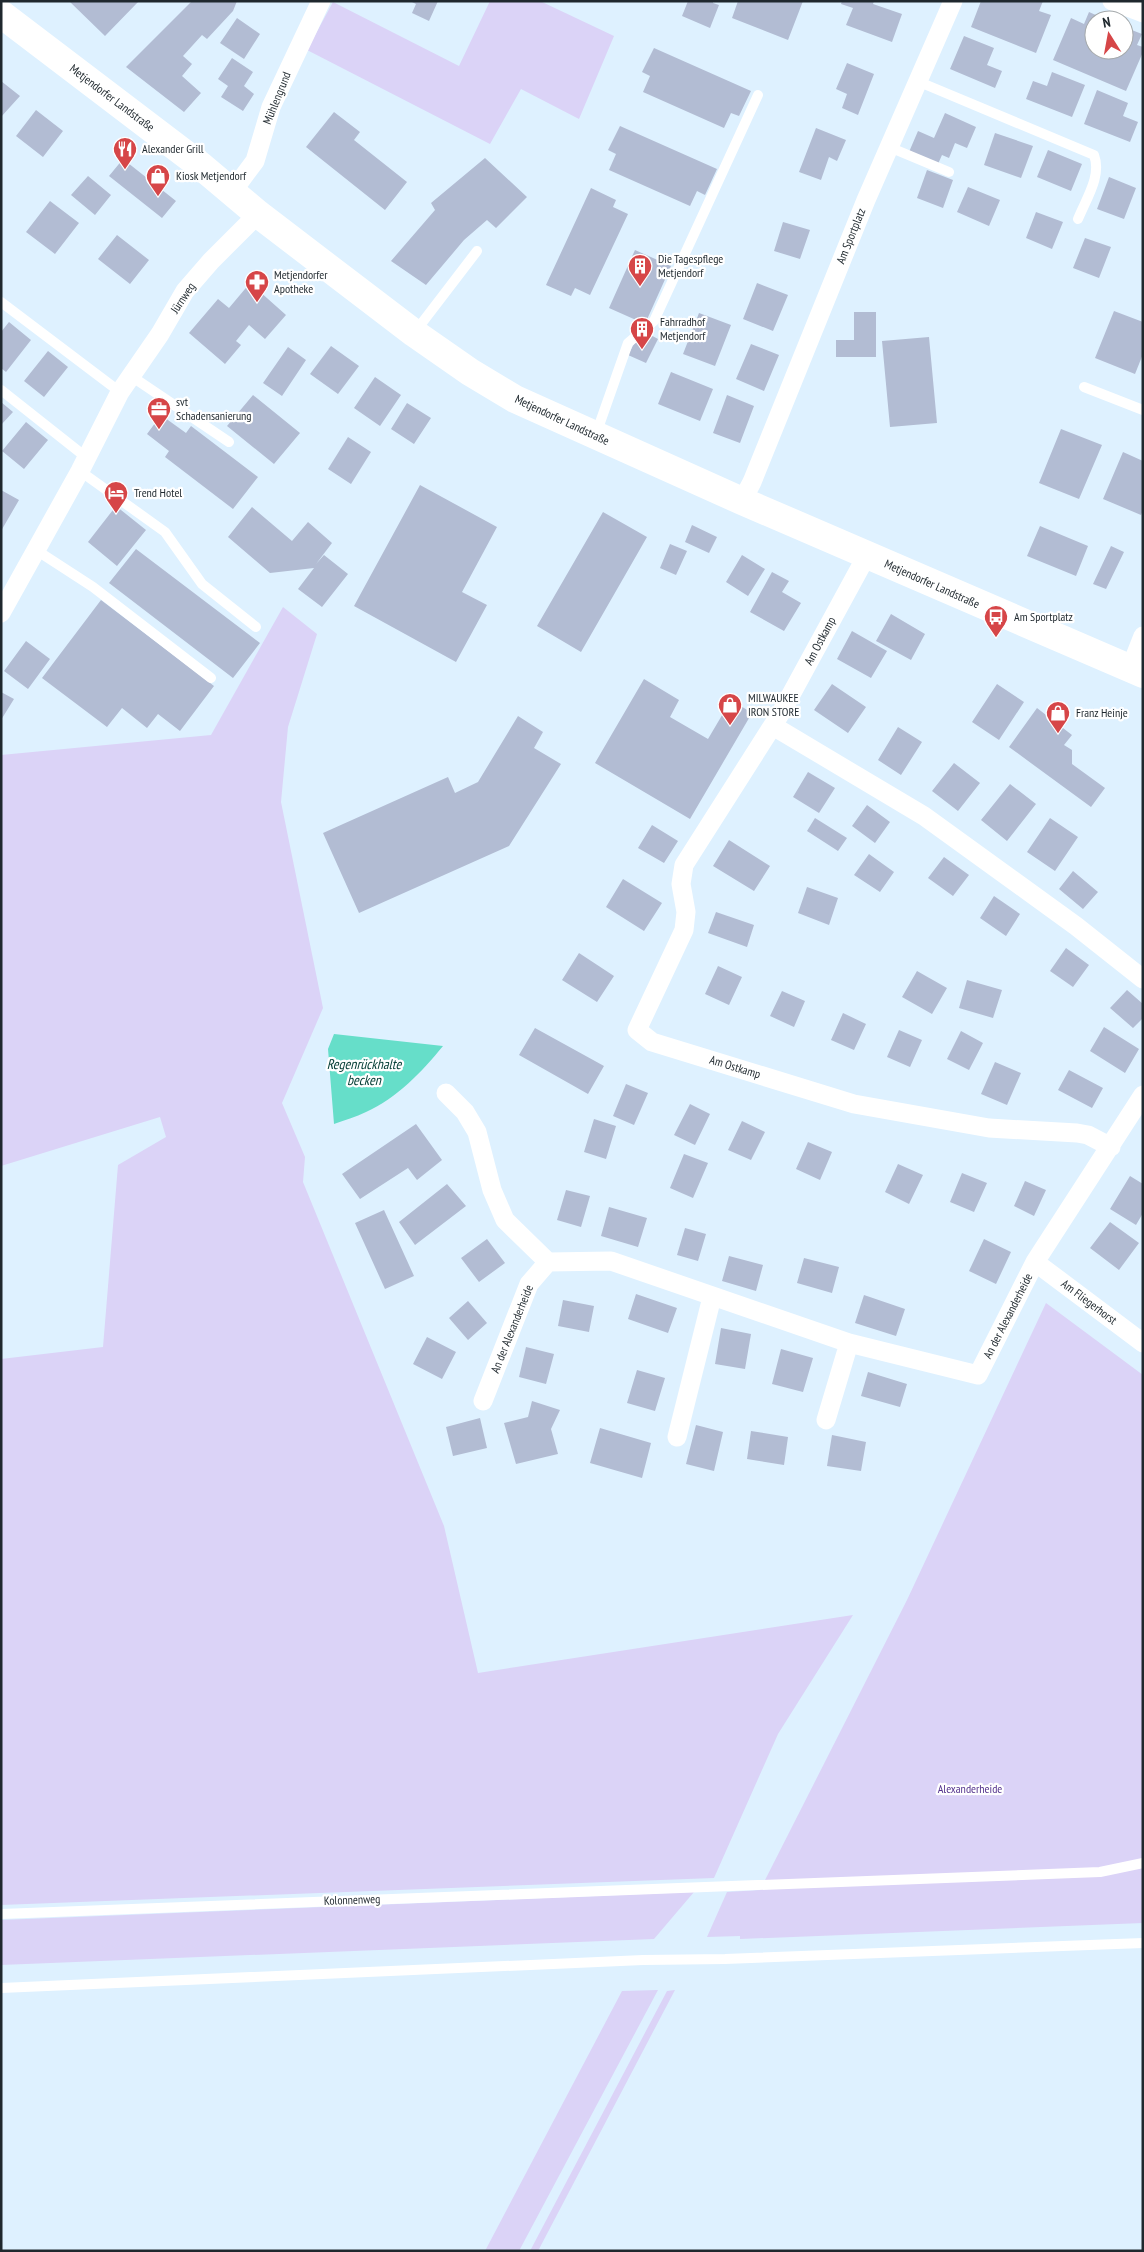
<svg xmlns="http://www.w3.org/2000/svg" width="1144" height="2252" viewBox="0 0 1144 2252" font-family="'PT Sans Narrow',sans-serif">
<rect width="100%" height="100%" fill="#def1ff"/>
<!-- green -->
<path fill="#dbd3f7" d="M490 1H540L614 36 579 119 521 89 490 144 307 50 333 2 459 66Z
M283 607 317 634 288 727 281 802 323 1008 282 1103 305 1157 303 1182 444 1526 478 1673 853 1615 778 1734 714 1878 1 1905V1359L103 1347 118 1165 166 1137 160 1117 1 1166V755L211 735Z
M1046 1303 1143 1375V1923L740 1939V1936L707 1937 727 1892 760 1890 907 1600Z
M694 1892 654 1939 1 1965V1920Z
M658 1990 519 2251H485L622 1991Z
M675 1990 538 2251H530L667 1991Z"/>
<!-- water -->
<path fill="#66dec9" d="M334 1034 443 1046C422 1072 397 1098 366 1112 356 1117 344 1120 334 1124L328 1049Z"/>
<!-- building -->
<path fill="#b2bcd3" d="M69 1H139L105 36Z
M192 1H237L233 11 207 39 202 35 183 56 192 64 182 76 201 93 184 112 126 67Z
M410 1H438L429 21 412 13 416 4Z
M688 1H713V3L719 5 710 28 682 16Z
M738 1H803L788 40 732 18Z
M842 1H874L873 4 902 14 892 42 846 25 853 8 841 4Z
M981 1H1043L1039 11 1051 15 1036 53 971 27Z
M1089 12 1107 20H1094V50H1124V27L1142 34 1137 45 1143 47V52L1126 91 1053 60 1071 18 1084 24Z
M237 18 260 34 244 59 220 43Z
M964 36 994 48 987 65 1002 71 995 88 950 69Z
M654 48 751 91 739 116 731 113 724 128 643 92 650 76 642 72Z
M232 58 253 72 244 86 254 94 243 111 221 97 228 86 218 79Z
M847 63 874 74 858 115 842 108 847 94 836 89Z
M1052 72 1085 85 1072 117 1026 99 1033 81 1047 86Z
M1 81 20 96 1 117Z
M1097 90 1128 103 1123 116 1138 122 1130 142 1084 124Z
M36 110 63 131 43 157 16 136Z
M334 112 360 132 354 140 407 182 385 210 306 147Z
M945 113 976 127 967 148 955 143 949 158 942 155 938 164 909 152 918 131 934 138Z
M620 126 717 169 705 195 697 191 690 206 609 170 616 154 608 150Z
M816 128 846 140 837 161 829 157 821 180 799 172Z
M995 133 1033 146 1021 178 984 165Z
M1048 150 1082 164 1071 191 1037 177Z
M485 158 527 197 496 228 487 220 464 240 426 285 391 261 435 210 431 203Z
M123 159 176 201 162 218 109 176Z
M927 170 953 180 943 208 917 198Z
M88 176 111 195 95 215 71 195Z
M1109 177 1136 188 1124 219 1097 209Z
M968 187 1000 200 989 226 957 212Z
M591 188 616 200 613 207 628 214 590 295 575 288 571 296 546 285Z
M50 201 79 223 55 254 26 232Z
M1036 212 1063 222 1052 249 1026 238Z
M783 222 810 230 800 259 774 251Z
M117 235 149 260 130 284 98 259Z
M1085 238 1111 247 1099 278 1073 268Z
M635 250 671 266 645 324 609 308Z
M250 283 286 315 265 339 249 325 236 341 241 345 225 364 189 333 218 299 229 308Z
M757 283 788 295 773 331 743 319Z
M1114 311 1143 322V354L1135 374 1095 358Z
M854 312H876V357H836V340H854Z
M699 313 731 325 715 366 683 354Z
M9 322 31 340 6 372 1 368V332Z
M647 333 658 339 646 363 628 355 635 342 641 345Z
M929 337 937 423 890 427 882 341Z
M751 344 779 355 764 391 736 379Z
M331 346 359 366 338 394 310 374Z
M288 347 306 360 282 396 263 383Z
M48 351 68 367 44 397 24 381Z
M671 372 713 389 700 421 658 404Z
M375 377 401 395 380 426 354 408Z
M253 395 300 433 274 464 227 426Z
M727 395 754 406 740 443 713 433Z
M1 402 13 412 1 425Z
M407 403 431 418 414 444 391 429Z
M161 415 186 433 191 426 258 477 233 509 165 457 169 451 147 434Z
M26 422 48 440 24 469 2 451Z
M1061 429 1102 445 1079 499 1039 483Z
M348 437 371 452 351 484 328 469Z
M1123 452 1143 461V510L1141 515 1103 499Z
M420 485 497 527 462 592 487 605 456 662 354 606Z
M1 490 19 500 1 531Z
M116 506 146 530 117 566 88 542Z
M252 507 292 541 308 522 332 543 316 564 324 555 348 574 322 607 298 589 314 568 270 573 228 537Z
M603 512 647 537 581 652 537 626Z
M692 525 717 537 709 553 685 542Z
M1040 526 1088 546 1076 576 1027 556Z
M670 544 687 551 676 575 660 568Z
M1111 546 1124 552 1106 589 1093 584Z
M136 549 260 643 233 678 109 583Z
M742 555 765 569 748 596 726 582Z
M772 572 789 581 782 592 801 603 784 631 750 612Z
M101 600 214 686 180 731 158 714 147 728 122 708 107 727 42 678Z
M891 614 925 634 911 660 876 641Z
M852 631 887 651 871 678 837 659Z
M26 641 50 659 28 689 4 671Z
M644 679 679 700 670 717 708 739 731 700 752 713 690 819 595 763Z
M832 684 866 707 848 733 814 710Z
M997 684 1024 702 999 740 972 722Z
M1 692 14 699 1 720Z
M1037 708 1072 735 1064 745 1072 750V764L1105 788 1091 807 1009 747Z
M518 716 543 732 534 748 561 764 509 846 359 913 323 833 448 777 455 793 478 782Z
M898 727 922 742 901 775 878 760Z
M954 763 980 783 958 811 932 791Z
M808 772 835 788 819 813 793 797Z
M1010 784 1036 804 1007 841 981 820Z
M867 805 890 822 875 843 852 826Z
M815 818 847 838 838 851 807 831Z
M1050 818 1078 837 1055 871 1027 852Z
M652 825 678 841 664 863 638 848Z
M729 840 770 866 754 891 713 866Z
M869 854 894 872 880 892 854 875Z
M944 857 969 875 953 896 928 878Z
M1073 871 1098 892 1083 909 1059 889Z
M623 879 662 903 644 931 606 907Z
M807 887 838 898 829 925 798 913Z
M994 896 1020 914 1006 936 980 918Z
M716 912 754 925 747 947 708 933Z
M1066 948 1089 965 1073 987 1050 971Z
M579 953 614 976 597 1002 562 980Z
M718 966 742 977 729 1005 705 994Z
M917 971 947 988 932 1014 902 997Z
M967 980 1002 990 993 1018 959 1008Z
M1127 990 1143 1004V1018L1133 1028 1110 1008Z
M782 991 805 1001 794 1027 770 1016Z
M843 1013 866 1024 854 1050 831 1040Z
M1104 1027 1139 1049 1125 1073 1090 1051Z
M535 1028 604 1066 588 1094 519 1055Z
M899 1030 922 1040 910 1067 887 1057Z
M961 1031 983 1043 969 1070 947 1059Z
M995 1062 1021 1073 1007 1105 981 1094Z
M1069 1070 1103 1088 1092 1108 1058 1090Z
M626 1084 648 1093 634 1125 613 1116Z
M690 1104 710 1114 695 1145 674 1135Z
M594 1119 616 1126 606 1159 584 1152Z
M742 1121 765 1132 751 1160 728 1150Z
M416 1124 442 1160 417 1180 408 1168 360 1199 342 1174Z
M808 1142 832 1152 820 1180 796 1169Z
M684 1154 708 1163 693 1198 670 1188Z
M898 1164 923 1175 909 1204 885 1192Z
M962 1173 987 1183 974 1212 950 1202Z
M1130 1176 1143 1184V1213L1136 1225 1110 1209Z
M1025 1181 1046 1190 1034 1216 1014 1206Z
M447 1184 466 1206 415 1245 399 1222Z
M566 1190 590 1196 581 1227 557 1220Z
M609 1207 647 1218 638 1247 601 1236Z
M384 1210 414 1276 385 1289 355 1223Z
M1110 1222 1139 1243 1119 1270 1090 1248Z
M685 1228 706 1234 698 1261 677 1255Z
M487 1239 505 1263 479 1282 461 1258Z
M984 1239 1011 1252 996 1284 969 1271Z
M729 1256 763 1265 756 1291 722 1281Z
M804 1258 839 1267 832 1293 797 1283Z
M636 1294 677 1308 668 1333 628 1319Z
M864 1295 905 1309 896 1336 855 1323Z
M563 1300 594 1306 589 1332 558 1326Z
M468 1301 487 1323 468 1340 449 1318Z
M721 1328 751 1334 745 1369 715 1364Z
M427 1337 456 1352 442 1379 413 1364Z
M526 1347 554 1354 546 1384 519 1377Z
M781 1349 813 1358 803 1392 772 1384Z
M637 1370 665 1378 655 1411 627 1403Z
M868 1372 907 1384 900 1407 861 1396Z
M532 1401 560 1410 551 1429 558 1454 516 1464 504 1423 528 1417Z
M480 1418 487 1448 453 1456 446 1427Z
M696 1425 723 1432 714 1471 686 1464Z
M600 1428 651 1443 642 1478 590 1463Z
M751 1431 788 1437 784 1465 747 1459Z
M832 1435 866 1442 861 1471 827 1466Z"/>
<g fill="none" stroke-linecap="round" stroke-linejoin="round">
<!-- service -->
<path stroke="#fff" stroke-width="10" d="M917 81 1094 155C1102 176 1086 199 1078 219
M889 147 949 172
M1 302 120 392
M415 332 477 251
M131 376 229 442
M1084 387 1143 410
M1 390 87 458
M596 434 628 343 654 321 758 95
M80 471 165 532 202 584 256 627
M36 550 93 587 211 678
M1 1914 1100 1872 1143 1863
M1 1988 643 1960 725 1959 1143 1943"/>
<!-- minor -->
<path stroke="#fff" stroke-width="19" d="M1112 1 1143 13
M232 192 255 161 271 107 321 1
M742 501 752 482 866 200 953 1
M867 555 782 711 684 865 681 884 686 912 684 930 637 1030 652 1042 854 1104 989 1128 1077 1133 1088 1135 1111 1147
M1 613 80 471 120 392 160 334 185 291 211 261 258 214
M1130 669 1143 636
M773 726 924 816 1076 926 1143 979
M446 1093 465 1112 477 1132 492 1190 505 1220 548 1262 611 1261 849 1343 978 1375 1035 1262 1143 1095
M1035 1262 1143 1343
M483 1401 529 1284 548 1262
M826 1420 849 1343
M677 1437 712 1297"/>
<!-- secondary -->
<path stroke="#fff" stroke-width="28" d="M1 14 201 166 258 214 414 333 470 372 515 399 742 501 1143 674"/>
</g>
<!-- icons -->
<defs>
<g id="restaurant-pin" transform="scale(1.25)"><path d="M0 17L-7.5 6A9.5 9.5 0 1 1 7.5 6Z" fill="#d64648" stroke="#fff"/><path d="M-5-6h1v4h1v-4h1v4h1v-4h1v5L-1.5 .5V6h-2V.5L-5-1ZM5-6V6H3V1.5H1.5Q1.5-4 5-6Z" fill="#fff"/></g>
<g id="shop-pin" transform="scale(1.25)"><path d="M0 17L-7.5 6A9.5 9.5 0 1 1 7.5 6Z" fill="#d64648" stroke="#fff"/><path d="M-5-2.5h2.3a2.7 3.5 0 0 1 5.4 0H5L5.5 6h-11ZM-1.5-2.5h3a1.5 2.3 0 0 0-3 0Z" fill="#fff"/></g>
<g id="building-pin" transform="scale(1.25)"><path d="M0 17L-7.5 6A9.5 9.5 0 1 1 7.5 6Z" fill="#d64648" stroke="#fff"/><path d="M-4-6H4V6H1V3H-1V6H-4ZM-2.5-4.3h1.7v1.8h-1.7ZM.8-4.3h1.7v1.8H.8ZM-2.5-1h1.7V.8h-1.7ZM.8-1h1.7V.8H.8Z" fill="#fff"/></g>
<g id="pharmacy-pin" transform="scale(1.25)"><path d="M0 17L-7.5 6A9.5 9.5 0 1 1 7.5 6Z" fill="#d64648" stroke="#fff"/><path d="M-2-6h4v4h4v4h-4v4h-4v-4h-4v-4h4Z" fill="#fff"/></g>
<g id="office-pin" transform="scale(1.25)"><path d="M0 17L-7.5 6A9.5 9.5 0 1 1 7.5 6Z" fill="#d64648" stroke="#fff"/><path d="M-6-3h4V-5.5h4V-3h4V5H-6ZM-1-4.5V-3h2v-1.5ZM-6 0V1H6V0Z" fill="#fff"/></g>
<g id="hotel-pin" transform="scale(1.25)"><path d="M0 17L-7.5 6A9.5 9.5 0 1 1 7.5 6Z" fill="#d64648" stroke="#fff"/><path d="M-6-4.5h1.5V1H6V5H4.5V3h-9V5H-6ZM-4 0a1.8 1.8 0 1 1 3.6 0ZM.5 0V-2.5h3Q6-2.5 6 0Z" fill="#fff"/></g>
<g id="bus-pin" transform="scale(1.25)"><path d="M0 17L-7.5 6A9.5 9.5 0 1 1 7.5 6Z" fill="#d64648" stroke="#fff"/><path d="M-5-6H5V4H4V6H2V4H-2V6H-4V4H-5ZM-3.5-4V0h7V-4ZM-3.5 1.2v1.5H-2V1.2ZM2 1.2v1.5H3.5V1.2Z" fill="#fff"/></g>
</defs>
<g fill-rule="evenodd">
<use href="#restaurant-pin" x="125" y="149"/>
<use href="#shop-pin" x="158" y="176"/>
<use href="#building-pin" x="640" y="266"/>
<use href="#pharmacy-pin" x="257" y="282"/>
<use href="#building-pin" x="642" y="329"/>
<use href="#office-pin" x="159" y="409"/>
<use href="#hotel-pin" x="116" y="493"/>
<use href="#bus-pin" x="996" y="617"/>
<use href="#shop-pin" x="730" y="705"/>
<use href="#shop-pin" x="1058" y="713"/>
</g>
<g text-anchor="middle" stroke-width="4.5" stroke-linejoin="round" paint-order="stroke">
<!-- street labels -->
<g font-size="12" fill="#1f282e" stroke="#fff">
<text transform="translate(112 98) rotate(37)" y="4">Metjendorfer Landstraße</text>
<text transform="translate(277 98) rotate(-68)" y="4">Mühlengrund</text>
<text transform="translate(851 236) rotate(-68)" y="4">Am Sportplatz</text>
<text transform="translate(183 298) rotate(-56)" y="4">Jürnweg</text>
<text transform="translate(562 420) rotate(25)" y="4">Metjendorfer Landstraße</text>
<text transform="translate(932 584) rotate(24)" y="4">Metjendorfer Landstraße</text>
<text transform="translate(820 641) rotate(-62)" y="4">Am Ostkamp</text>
<text transform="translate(735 1067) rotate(17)" y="4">Am Ostkamp</text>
<text transform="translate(1089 1302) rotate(37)" y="4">Am Fliegerhorst</text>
<text transform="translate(1008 1316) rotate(-63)" y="4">An der Alexanderheide</text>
<text transform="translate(512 1329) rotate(-68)" y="4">An der Alexanderheide</text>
<text transform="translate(352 1900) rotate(-2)" y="4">Kolonnenweg</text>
</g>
<!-- poi labels -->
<g font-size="12" fill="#1f282e" stroke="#fff" text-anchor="start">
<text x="142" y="153">Alexander Grill</text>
<text x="176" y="180">Kiosk Metjendorf</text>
<text x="658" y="263">Die Tagespflege<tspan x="658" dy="14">Metjendorf</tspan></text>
<text x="274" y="279">Metjendorfer<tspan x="274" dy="14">Apotheke</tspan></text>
<text x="660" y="326">Fahrradhof<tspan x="660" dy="14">Metjendorf</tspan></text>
<text x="176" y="406">svt<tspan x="176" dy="14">Schadensanierung</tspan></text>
<text x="134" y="497">Trend Hotel</text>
<text x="1014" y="621">Am Sportplatz</text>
<text x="748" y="702">MILWAUKEE<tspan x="748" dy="14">IRON STORE</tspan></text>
<text x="1076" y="717">Franz Heinje</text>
</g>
<!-- park labels -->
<g font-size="12" fill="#53328c" stroke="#fff">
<text x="970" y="1793">Alexanderheide</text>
</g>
<!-- water labels -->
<g font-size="14" font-style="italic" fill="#084139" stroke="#fff">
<text x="364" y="1069">Regenrückhalte<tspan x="364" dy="16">becken</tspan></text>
</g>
</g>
<!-- border -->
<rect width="1144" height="2252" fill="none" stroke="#1f282e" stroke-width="5"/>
<!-- north arrow -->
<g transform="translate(1109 35) rotate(349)"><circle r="24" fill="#ffffff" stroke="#a5a9ab"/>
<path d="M0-4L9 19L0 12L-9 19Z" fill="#d64648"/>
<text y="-8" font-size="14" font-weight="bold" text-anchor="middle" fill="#1f282e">N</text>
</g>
</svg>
